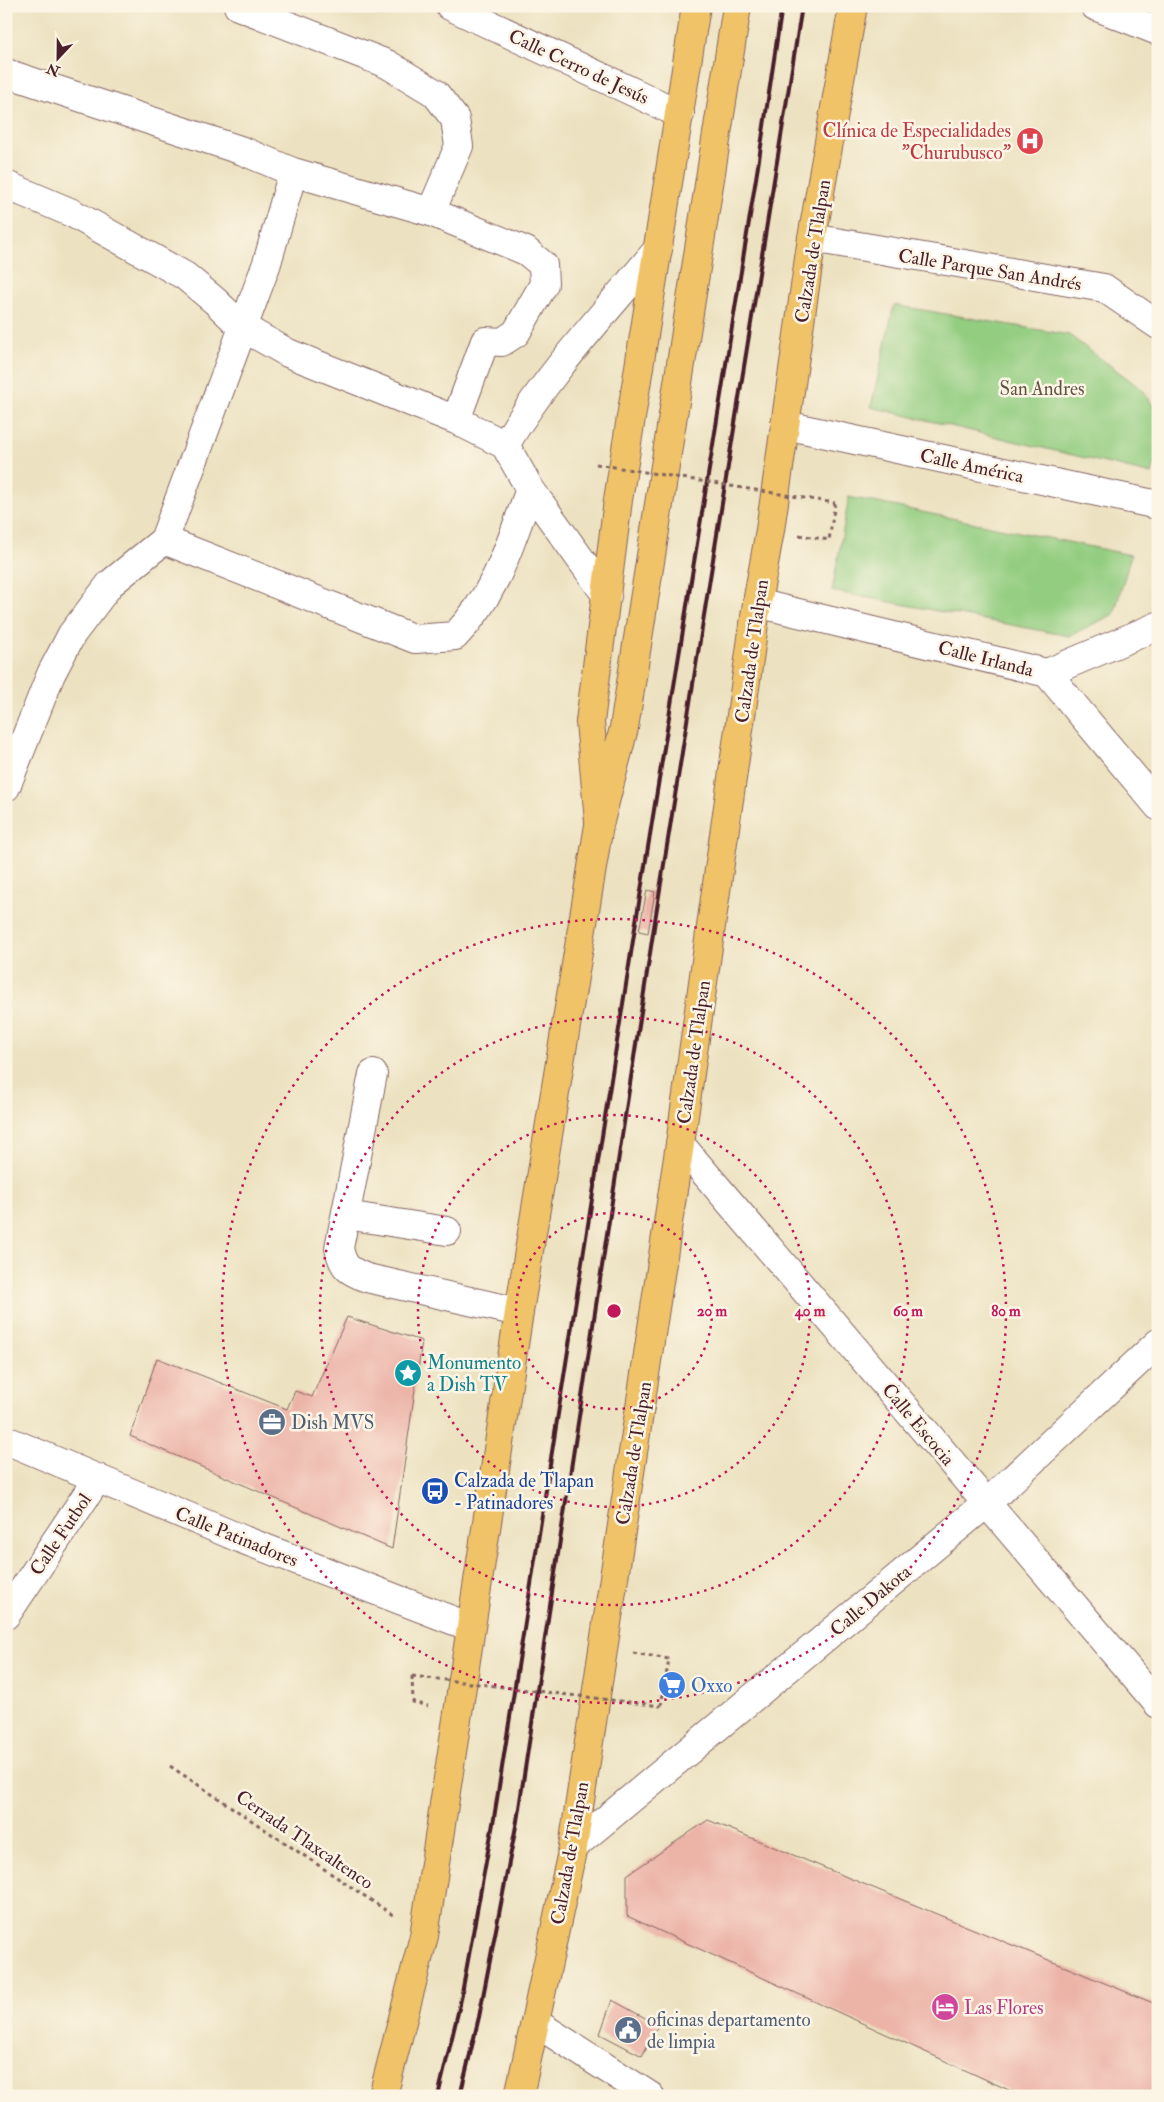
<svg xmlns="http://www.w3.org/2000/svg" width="1164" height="2102" viewBox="0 0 1164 2102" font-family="'IM FELL Double Pica',serif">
<rect width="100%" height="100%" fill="#fcf5e5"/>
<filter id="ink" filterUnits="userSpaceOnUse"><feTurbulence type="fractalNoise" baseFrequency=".02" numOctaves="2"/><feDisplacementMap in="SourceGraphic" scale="10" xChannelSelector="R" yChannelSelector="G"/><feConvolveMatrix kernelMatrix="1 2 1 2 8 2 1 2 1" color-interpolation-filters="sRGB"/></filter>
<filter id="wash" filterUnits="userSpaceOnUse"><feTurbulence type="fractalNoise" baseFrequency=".0096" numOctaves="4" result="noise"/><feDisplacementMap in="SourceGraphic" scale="20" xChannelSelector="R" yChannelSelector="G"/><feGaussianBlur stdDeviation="1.12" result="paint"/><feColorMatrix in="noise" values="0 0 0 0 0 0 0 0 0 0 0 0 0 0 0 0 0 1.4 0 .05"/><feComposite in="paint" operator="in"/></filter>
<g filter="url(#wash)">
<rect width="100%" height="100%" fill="#ece2c1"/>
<!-- green -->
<path fill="#93cd80" stroke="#6e7656" d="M894 305 1069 335 1143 390 1158 413V450L1152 474 871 407Z
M849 497 1131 555 1114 614 1069 636 832 591Z"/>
<g id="blocks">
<!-- building -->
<path fill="#ecb3a7" d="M647 890 655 892 648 933 639 931Z
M347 1317 422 1341 392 1549 130 1436 157 1358 287 1409 295 1391 312 1397Z
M708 1820 1158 2005V2096H1022L627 1916V1875Z
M612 2000 658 2025 642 2056 600 2034Z"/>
</g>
</g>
<g filter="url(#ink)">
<use href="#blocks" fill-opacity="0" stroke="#836360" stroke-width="1"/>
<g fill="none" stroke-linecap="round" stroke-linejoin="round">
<!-- minor casing -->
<g stroke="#836360" stroke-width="30">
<path id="minor" d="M238 6 387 64 435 93 455 119 459 146 431 212
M450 6 680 114
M1095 6 1158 31
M6 73 243 151 293 172 267 263 164 540 110 584 72 634 51 674 6 787
M293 172 431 212 526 251 543 265 544 284 516 333 502 342 485 341 456 420
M6 185 72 213 185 276 215 301 242 327 288 353 456 420 505 445C547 374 605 313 658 249
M812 238 1104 288 1158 325
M785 425 1158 505
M505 445 530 489 607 596
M164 540 415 639 455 636C497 593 510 544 530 489
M757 603 1047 673 1158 806
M1047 673 1158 626
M373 1074 339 1248C343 1268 349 1271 367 1278L519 1312
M680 1144 1158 1704
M346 1215 447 1231
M6 1440 244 1540 470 1627
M6 1615 98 1478
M573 1847 987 1503 1158 1343
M536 2023 650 2096"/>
</g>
<!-- major casing -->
<g stroke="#836360" stroke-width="30">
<path id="major" d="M599 821 590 722 618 500 696 6"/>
</g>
<!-- highway casing -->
<g stroke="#836360" stroke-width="30">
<path id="highway" d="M383 2096 424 1936 519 1312 599 825 624 728 737 6
M519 2096 573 1847 680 1144 757 603 770 530 812 238 853 6"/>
</g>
<!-- path -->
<path stroke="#836360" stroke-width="3" stroke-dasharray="4 4" stroke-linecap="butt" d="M799 535 829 540 835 503
M633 1653 669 1659 661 1706
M412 1676 413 1702 428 1706
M170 1766 396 1917"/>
<!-- minor -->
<use href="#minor" stroke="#fff" stroke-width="28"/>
<!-- major -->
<use href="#major" stroke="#f0c369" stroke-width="28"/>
<!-- highway -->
<use href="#highway" stroke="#f0c369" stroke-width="28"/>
<!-- rail -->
<path stroke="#4a1f2b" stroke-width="4" d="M438 2096 460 2004 494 1818 638 909 758 166 782 6
M460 2096 479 2017 517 1821 656 914 802 6"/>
<!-- path-bridge -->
<path stroke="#836360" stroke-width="3" stroke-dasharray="4 4" stroke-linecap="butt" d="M596 464 835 503
M412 1676 661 1706"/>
</g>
</g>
<!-- distance rings -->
<g fill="none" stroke="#c2185b" stroke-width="2.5" stroke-dasharray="2.5 5">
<circle cx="614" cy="1311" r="98"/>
<circle cx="614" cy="1311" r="196"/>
<circle cx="614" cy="1311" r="294"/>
<circle cx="614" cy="1311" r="392"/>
</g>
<!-- icons -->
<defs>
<g id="hospital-disc" transform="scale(1.4375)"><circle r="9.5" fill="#e0444e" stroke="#fcf5e5"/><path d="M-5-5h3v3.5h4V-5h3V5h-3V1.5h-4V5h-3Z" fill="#fff"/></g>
<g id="sight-disc" transform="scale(1.4375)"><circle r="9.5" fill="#0f9aa8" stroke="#fcf5e5"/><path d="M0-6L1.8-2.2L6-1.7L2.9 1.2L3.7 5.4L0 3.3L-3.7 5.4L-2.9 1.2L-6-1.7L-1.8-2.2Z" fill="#fff"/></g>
<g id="office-disc" transform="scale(1.4375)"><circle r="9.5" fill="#5c6f8a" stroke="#fcf5e5"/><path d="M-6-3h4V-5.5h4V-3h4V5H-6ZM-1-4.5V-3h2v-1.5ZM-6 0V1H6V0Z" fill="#fff"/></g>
<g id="bus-disc" transform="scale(1.4375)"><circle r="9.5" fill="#1a4fb4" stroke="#fcf5e5"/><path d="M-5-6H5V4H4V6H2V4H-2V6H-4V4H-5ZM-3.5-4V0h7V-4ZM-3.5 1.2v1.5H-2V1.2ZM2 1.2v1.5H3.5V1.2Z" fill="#fff"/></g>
<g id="supermarket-disc" transform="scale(1.4375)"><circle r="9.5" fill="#3f7fe0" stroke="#fcf5e5"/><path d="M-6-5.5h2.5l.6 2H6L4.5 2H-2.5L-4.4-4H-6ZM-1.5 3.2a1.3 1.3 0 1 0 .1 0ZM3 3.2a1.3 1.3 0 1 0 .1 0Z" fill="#fff"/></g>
<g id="hotel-disc" transform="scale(1.4375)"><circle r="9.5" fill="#d1479c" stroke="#fcf5e5"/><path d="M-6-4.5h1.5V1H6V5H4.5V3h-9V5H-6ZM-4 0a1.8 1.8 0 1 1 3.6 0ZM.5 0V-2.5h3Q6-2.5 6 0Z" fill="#fff"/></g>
<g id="civic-disc" transform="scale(1.4375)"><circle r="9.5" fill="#5c6f8a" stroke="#fcf5e5"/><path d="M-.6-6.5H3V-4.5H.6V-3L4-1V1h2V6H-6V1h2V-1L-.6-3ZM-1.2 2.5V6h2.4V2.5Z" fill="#fff"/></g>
</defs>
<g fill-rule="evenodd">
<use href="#hospital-disc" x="1030" y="141"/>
<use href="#sight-disc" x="408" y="1373"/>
<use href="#office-disc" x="272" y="1422"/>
<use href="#bus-disc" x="435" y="1491"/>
<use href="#supermarket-disc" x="672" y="1685"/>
<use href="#hotel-disc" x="945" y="2007"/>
<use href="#civic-disc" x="628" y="2030"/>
</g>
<g text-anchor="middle" stroke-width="5" stroke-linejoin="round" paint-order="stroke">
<!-- street labels -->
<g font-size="19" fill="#4a1f2b" stroke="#fcf5e5">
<text transform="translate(579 66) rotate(25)" y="7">Calle Cerro de Jesús</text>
<text transform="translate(812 251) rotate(-81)" y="7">Calzada de Tlalpan</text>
<text transform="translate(990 269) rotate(9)" y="7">Calle Parque San Andrés</text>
<text transform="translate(972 465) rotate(12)" y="7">Calle América</text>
<text transform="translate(751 651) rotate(-82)" y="7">Calzada de Tlalpan</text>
<text transform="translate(986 658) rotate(14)" y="7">Calle Irlanda</text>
<text transform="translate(693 1052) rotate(-82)" y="7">Calzada de Tlalpan</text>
<text transform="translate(919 1424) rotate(50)" y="7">Calle Escocia</text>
<text transform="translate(633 1453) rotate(-81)" y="7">Calzada de Tlalpan</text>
<text transform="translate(60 1534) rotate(-56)" y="7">Calle Futbol</text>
<text transform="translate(237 1536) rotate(22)" y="7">Calle Patinadores</text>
<text transform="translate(870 1600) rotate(-40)" y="7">Calle Dakota</text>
<text transform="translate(305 1839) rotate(34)" y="7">Cerrada Tlaxcaltenco</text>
<text transform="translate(569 1853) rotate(-80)" y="7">Calzada de Tlalpan</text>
</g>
<!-- health labels -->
<g font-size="19" fill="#be3a42" stroke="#fcf5e5" text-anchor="end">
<text x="1011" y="137">Clínica de Especialidades<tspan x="1011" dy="22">"Churubusco"</tspan></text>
</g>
<!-- park labels -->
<g font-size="19" fill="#605344" stroke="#fcf5e5">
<text x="1042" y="395">San Andres</text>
</g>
<!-- culture labels -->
<g font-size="19" fill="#0d838f" stroke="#fcf5e5" text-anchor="start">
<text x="427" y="1369">Monumento<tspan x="427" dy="22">a Dish TV</tspan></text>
</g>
<!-- service labels -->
<g font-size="19" fill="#4e5e75" stroke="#fcf5e5" text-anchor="start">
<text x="291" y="1429">Dish MVS</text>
<text x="647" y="2026">oficinas departamento<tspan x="647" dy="22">de limpia</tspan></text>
</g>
<!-- transit labels -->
<g font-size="19" fill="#164399" stroke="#fcf5e5" text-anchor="start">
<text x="454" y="1487">Calzada de Tlapan<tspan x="454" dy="22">- Patinadores</tspan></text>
</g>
<!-- shop labels -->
<g font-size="19" fill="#366cbe" stroke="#fcf5e5" text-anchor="start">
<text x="691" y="1692">Oxxo</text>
</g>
<!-- hotel labels -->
<g font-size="19" fill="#b23c85" stroke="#fcf5e5" text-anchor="start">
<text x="964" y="2014">Las Flores</text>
</g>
</g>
<circle cx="614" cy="1311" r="8" fill="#c2185b" stroke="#fcf5e5" stroke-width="2.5"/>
<g font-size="15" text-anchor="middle" font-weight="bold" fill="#c2185b" stroke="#fcf5e5" stroke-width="5" stroke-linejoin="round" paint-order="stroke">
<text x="712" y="1316">20 m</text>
<text x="810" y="1316">40 m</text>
<text x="908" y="1316">60 m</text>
<text x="1006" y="1316">80 m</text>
</g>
<!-- margin -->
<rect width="1164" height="2102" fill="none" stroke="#fcf5e5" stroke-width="25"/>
<!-- north arrow -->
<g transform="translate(58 58) rotate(202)" stroke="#fcf5e5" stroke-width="4" paint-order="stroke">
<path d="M0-4L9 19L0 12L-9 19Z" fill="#4a1f2b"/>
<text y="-8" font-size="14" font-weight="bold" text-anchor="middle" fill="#4a1f2b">N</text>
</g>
</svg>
